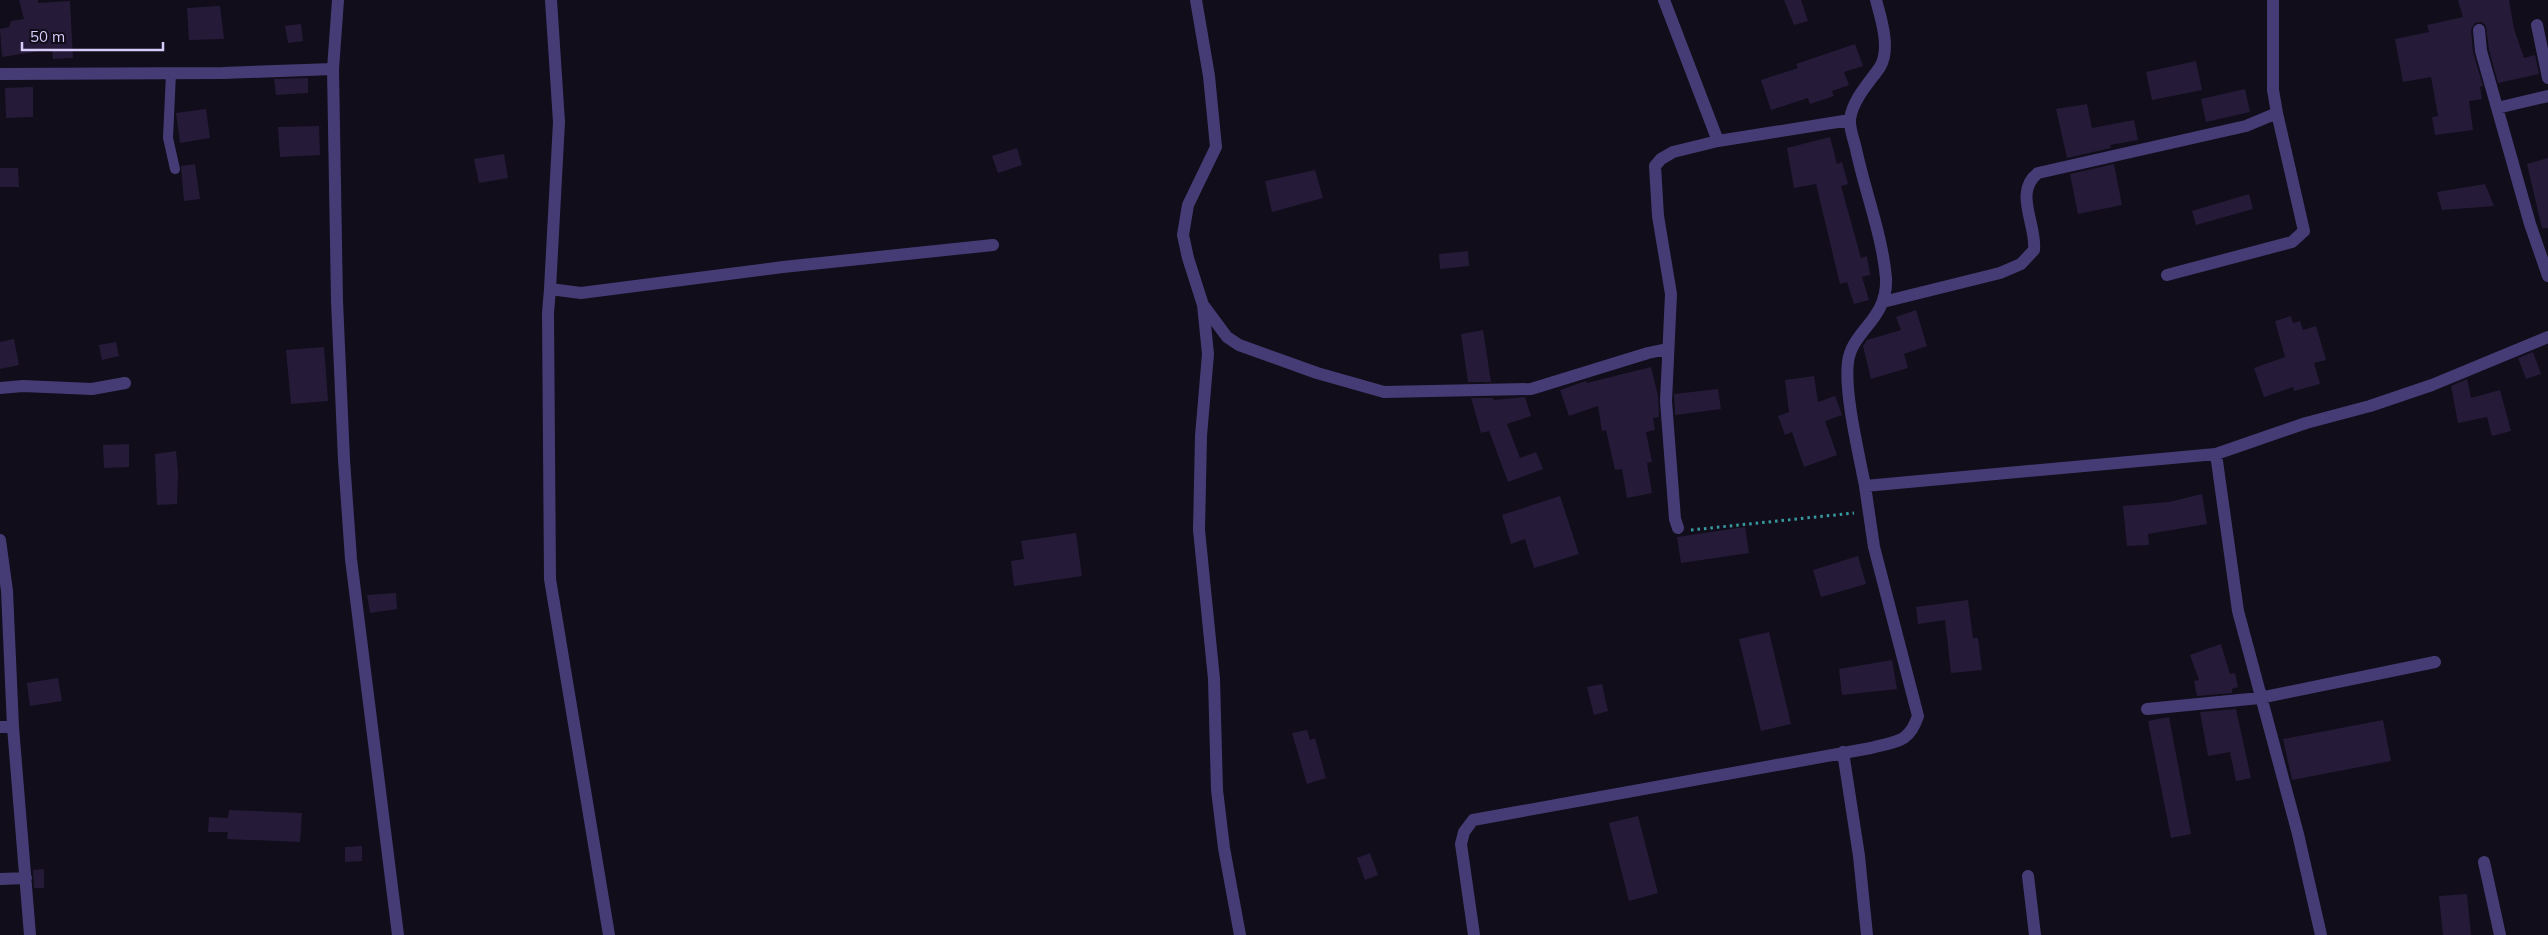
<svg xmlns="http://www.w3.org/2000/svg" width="2548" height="935" viewBox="0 0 2548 935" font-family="Mulish,sans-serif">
<rect width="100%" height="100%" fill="#110d1a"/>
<!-- building -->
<path fill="#251b39" d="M19 0H38V3L70 1 73 58 53 59 52 49 2 57 0 29 9 27 11 21 24 19Z
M1784 0H1801L1808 21 1794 25Z
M2458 0H2509L2514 29 2524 58 2535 55 2539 74 2498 83 2489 50 2486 26 2482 22 2475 23 2471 30 2473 52 2483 86 2480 87 2482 99 2469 101 2473 130 2435 135 2432 117 2438 116 2431 77 2403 82 2395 39 2429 32 2427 25 2463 17Z
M220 6 224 39 189 40 187 8Z
M301 24 303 41 288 43 285 26Z
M1855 44 1863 66 1844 72 1849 85 1832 91 1834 96 1810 104 1808 98 1771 110 1761 80 1798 68 1796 64Z
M2196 61 2202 90 2152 100 2146 72Z
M308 78V93L276 95 274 79Z
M33 87V117L6 118 5 88Z
M2245 89 2250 112 2206 122 2201 99Z
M2087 104 2092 128 2134 120 2138 140 2110 145 2111 148 2067 158 2056 109Z
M206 109 210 138 180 143 176 113Z
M319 126 320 155 280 157 278 127Z
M1830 137 1837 164 1842 162 1848 184 1841 186 1861 258 1867 256 1870 275 1862 277 1869 300 1854 304 1847 282 1840 284 1816 184 1794 188 1787 148Z
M1017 148 1022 165 998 173 992 156Z
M504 154 508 178 479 183 474 159Z
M2548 158V228H2542L2527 164Z
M195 164 200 199 184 201 181 166Z
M2114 164 2122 205 2078 214 2070 174Z
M0 168H18L19 187H0Z
M1315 170 1323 198 1272 212 1265 181Z
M2485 184 2494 206 2442 210 2437 192Z
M2249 194 2253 209 2196 225 2192 211Z
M1468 251 1469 266 1440 269 1439 254Z
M1916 310 1927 346 1904 354 1908 368 1871 379 1863 346 1867 340 1901 330 1896 317Z
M2291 316 2293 323 2300 321 2303 330 2316 326 2326 360 2314 363 2320 384 2294 391 2293 387 2264 397 2254 368 2285 357 2275 321Z
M1483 330 1491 382H1468L1461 334Z
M14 339 19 365 0 369V342Z
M116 342 119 356 102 360 99 345Z
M324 347 328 401 291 404 286 350Z
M2533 352 2541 374 2526 379 2518 358Z
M1651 367 1658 396 1659 417 1653 418 1655 430 1646 432 1652 462 1647 463 1652 493 1627 498 1622 469 1615 470 1606 430 1602 431 1598 406 1569 416 1560 390 1586 381 1587 383Z
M1814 376 1818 402 1835 396 1842 415 1825 421 1837 455 1804 467 1792 432 1785 435 1778 416 1789 412 1785 380Z
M2467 379 2471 398 2500 390 2511 431 2492 436 2487 417 2458 423 2451 386Z
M1718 389 1721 409 1675 415 1674 394Z
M1525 397 1531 416 1507 424 1520 458 1536 452 1543 469 1508 482 1489 431 1481 433 1471 398H1493L1494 400Z
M129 444V467L104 468 103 445Z
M176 451 178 473 177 504 157 505 155 454Z
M2202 494 2207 524 2148 534 2149 545 2127 546 2123 506 2169 502Z
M1560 496 1579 554 1534 568 1525 539 1511 544 1502 515Z
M1745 527 1749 553 1681 563 1677 537Z
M1076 533 1082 576 1014 586 1011 561 1024 559 1021 541Z
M1858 556 1866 584 1821 597 1813 570Z
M396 593 397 609 370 613 367 595Z
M1968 600 1973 638H1978L1982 670 1951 673 1945 620 1918 624 1916 607Z
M1769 632 1791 724 1761 731 1739 639Z
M2221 644 2230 674 2235 673 2238 687 2232 689V693L2197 696 2194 681 2199 680 2190 655Z
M1892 660 1897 689 1842 695 1839 669Z
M58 678 62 701 30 706 27 683Z
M1602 684 1608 711 1594 715 1587 687Z
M2236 709 2251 778 2236 781 2230 752 2208 756 2200 712Z
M2169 717 2191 834 2171 838 2148 721Z
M2383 720 2391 761 2292 780 2283 739Z
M1307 730 1310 740 1315 738 1326 778 1307 784 1292 733Z
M229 810 302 813 300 842 227 839 228 832H208L209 817 228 818Z
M1638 816 1658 893 1629 901 1609 823Z
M362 846V861L345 862V847Z
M1370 853 1378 875 1365 880 1357 858Z
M44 869V888H34L33 870Z
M2467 894 2471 935H2443L2439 896Z"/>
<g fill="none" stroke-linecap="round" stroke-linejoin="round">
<!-- path -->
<path stroke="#389aa1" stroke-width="3" stroke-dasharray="2.5 4" stroke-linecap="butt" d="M1691 530 1854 513"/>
<!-- service -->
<path stroke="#463c75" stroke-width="10" d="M171 73 168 138 175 169"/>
<!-- minor -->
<path stroke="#463c75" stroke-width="12" d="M338 0 333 69 337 301 344 460 351 559 398 935
M551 0 559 122 550 289 581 293 783 267 993 245
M1196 0 1209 76 1216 147 1188 205 1183 235 1188 258 1203 305 1208 354 1201 436 1199 530 1214 679 1217 790 1224 848 1240 935
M1664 0 1718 141
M2537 25 2548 78
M2479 30 2481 51 2530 224 2548 276
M0 74 223 73 333 69
M2497 108 2548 96
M2167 275 2292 242 2304 231 2277 113
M550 289 548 313 550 579 609 935
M1883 302 2000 273 2021 264 2034 250C2037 225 2013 192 2038 173L2246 126 2277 113 2273 90V0
M1204 306 1227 337 1239 345 1317 373 1384 392 1531 389 1648 353 1667 349
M0 388 23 386 92 389 125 383
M2216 454 2238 611 2298 834 2321 935
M1865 486C1859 454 1844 393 1848 362 1852 330 1888 320 1886 278 1882 234 1865 192 1856 149 1854 140 1849 128 1850 119 1853 99 1869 83 1880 67 1891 49 1881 18 1876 0
M1678 528 1675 519 1666 401 1671 294 1658 216 1655 166 1661 159 1673 152 1718 141 1850 120
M0 540 7 591 13 727 30 935
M2147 709 2260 698 2435 662
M0 727H13
M1843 752 1859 856 1867 935
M2484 862 2500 935
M2028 876 2035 935
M0 879 26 878
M1474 935 1461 844 1464 832 1473 820 1871 748C1897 741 1909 743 1918 716L1874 547 1865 486 2216 454 2306 423 2370 406 2432 385 2548 337"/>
</g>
<!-- scale -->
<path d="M22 42v8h141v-8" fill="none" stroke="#d7cbfa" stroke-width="2.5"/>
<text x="30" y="42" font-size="15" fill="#d7cbfa" stroke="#110d1a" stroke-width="4" paint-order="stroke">50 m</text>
</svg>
